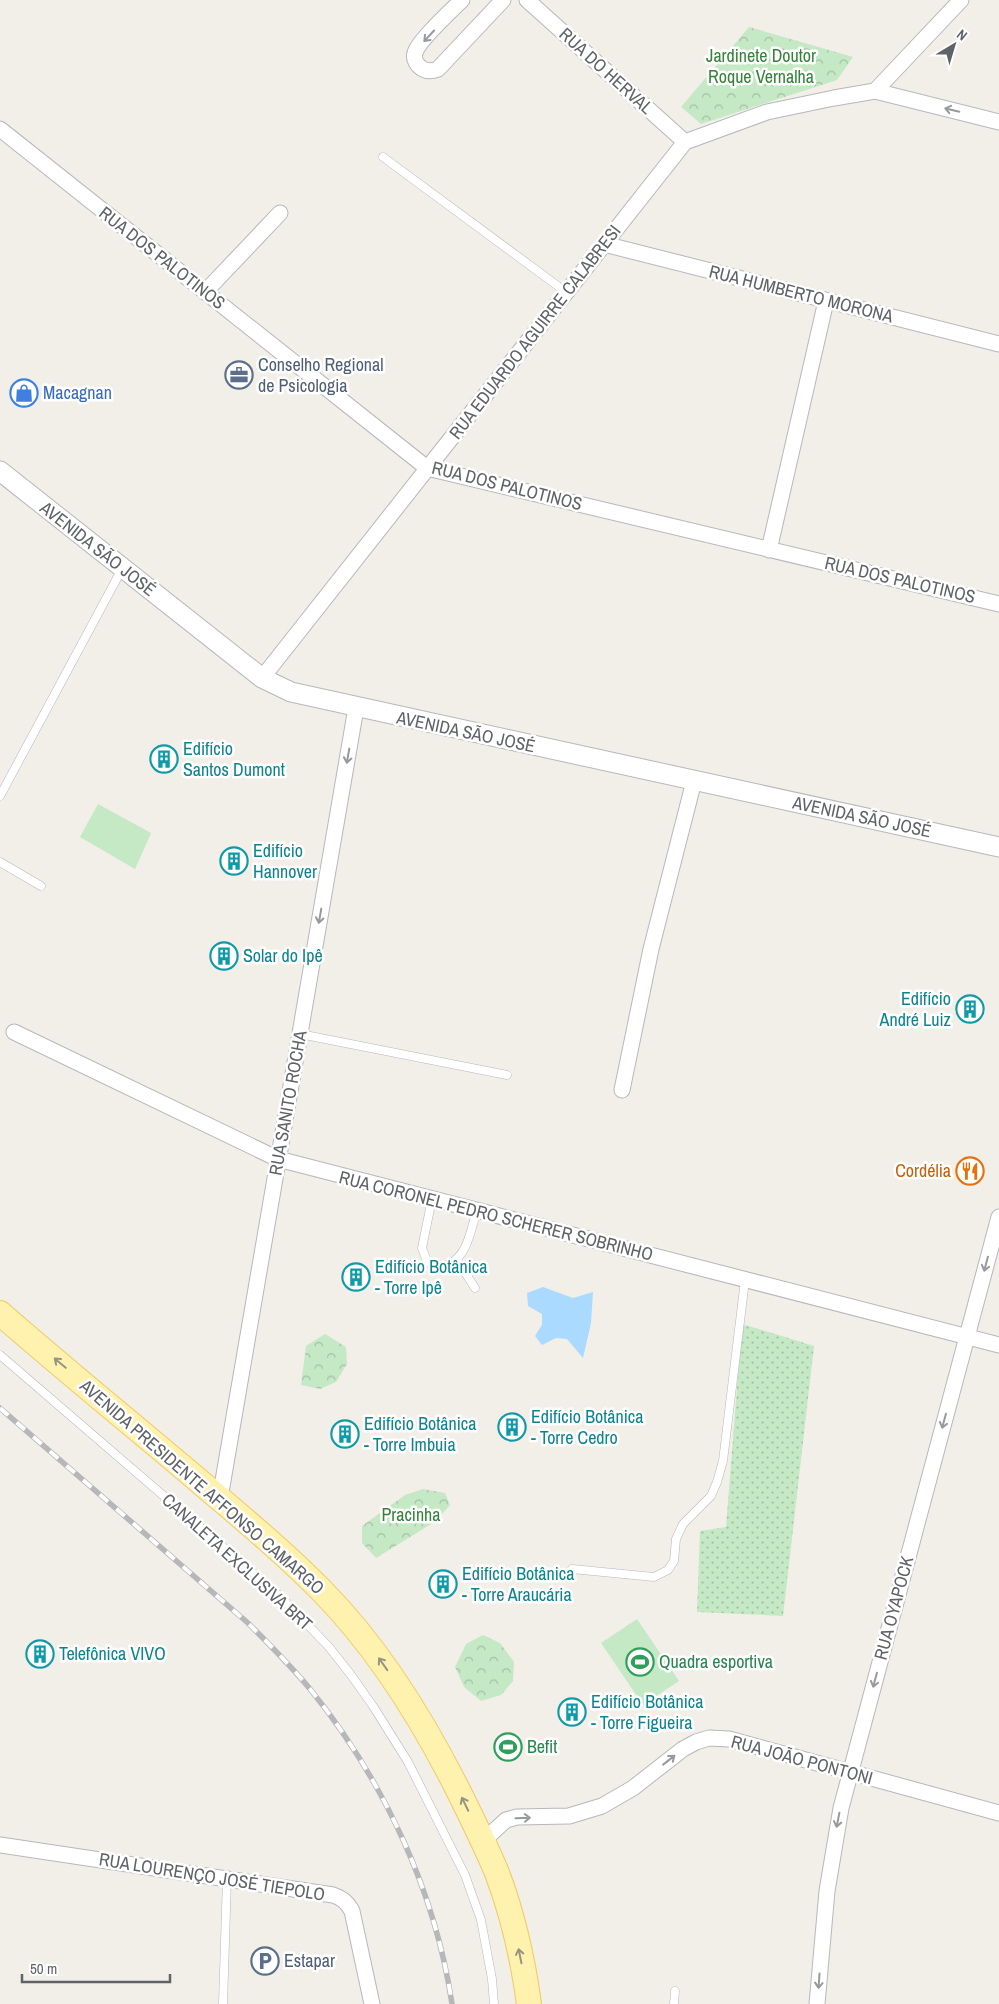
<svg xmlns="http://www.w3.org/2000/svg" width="999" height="2004" viewBox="0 0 999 2004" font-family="'Archivo Narrow',sans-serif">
<defs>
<pattern id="grass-dots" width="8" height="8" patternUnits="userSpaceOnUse" patternTransform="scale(1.25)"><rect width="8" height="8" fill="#c5e8c5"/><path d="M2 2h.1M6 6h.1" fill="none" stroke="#a3c0a4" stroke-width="1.8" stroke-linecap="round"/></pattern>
<pattern id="park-crowns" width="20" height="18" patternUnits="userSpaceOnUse" patternTransform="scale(1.25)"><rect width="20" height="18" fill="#c5e8c5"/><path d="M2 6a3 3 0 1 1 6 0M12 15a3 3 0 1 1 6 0" fill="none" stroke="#a3c0a4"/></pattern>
</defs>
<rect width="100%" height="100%" fill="#f1efe8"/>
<!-- grass -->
<path fill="url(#grass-dots)" d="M742 1324 814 1346 783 1616 697 1612 700 1531 726 1527Z"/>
<!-- park -->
<path fill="url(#park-crowns)" d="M749 27 853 57 837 80 701 124 681 107Z
M325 1334 346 1347 347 1364 336 1382 320 1389 301 1385 306 1346Z
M423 1489 445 1493 450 1505 436 1521 376 1558 362 1543V1526L405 1495Z
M483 1635 500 1643 514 1662 513 1681 501 1695 481 1701 464 1687 455 1667 466 1644Z"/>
<!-- pitch -->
<path fill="#c5e8c5" d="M98 804 151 833 135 869 80 837Z
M637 1619 679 1681 643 1705 601 1643Z"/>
<!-- water -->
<path fill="#aadaff" d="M543 1287 573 1298 593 1292 591 1323 583 1358 567 1339 556 1338 542 1345 535 1336 542 1325V1314L528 1306 527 1293Z"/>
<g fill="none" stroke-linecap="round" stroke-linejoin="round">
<!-- service casing -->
<g stroke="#b5b8bc" stroke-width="9">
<path id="service" d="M383 157 566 292
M0 796 122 569
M0 862 41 886
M300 1034 507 1075
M432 1199 422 1248 427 1261 436 1268C467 1264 469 1236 477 1210
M457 1260 475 1288
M0 1355 280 1596 329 1647 351 1675 373 1706 408 1762 465 1875 481 1920 492 1979 494 2004
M572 1569 654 1577 668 1570 674 1561 676 1539 683 1524 711 1496 717 1482 723 1461 745 1280
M223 2004 227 1879
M674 2004 675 1991"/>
</g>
<!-- minor casing -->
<g stroke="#b5b8bc" stroke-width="17">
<path id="minor" d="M462 0C452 10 418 41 415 53 413 59 417 66 423 69 428 72 433 71 438 69L503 0
M527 0 685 142
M875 91 961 0
M0 129 427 468 999 604
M604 244 999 344
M205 292 280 213
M769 550 826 301
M262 678 685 142 767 112 834 98 875 91 999 122
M14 1032 278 1159 999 1345
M622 1090 651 949 694 781
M220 1498 356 708
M483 1841 506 1820 517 1817 569 1816 602 1806 633 1788 683 1749 696 1742 709 1738 729 1739 999 1813
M0 1845 333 1895C342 1898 347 1902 352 1911L372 2004
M817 2004 827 1891 841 1808 999 1217"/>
</g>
<!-- tertiary casing -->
<g stroke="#b5b8bc" stroke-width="21">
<path id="tertiary" d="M0 471 262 678 291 692 999 847"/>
</g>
<!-- primary casing -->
<g stroke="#f2c960" stroke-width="26">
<path id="primary" d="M0 1313C65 1370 133 1425 199 1481 241 1517 284 1552 323 1592 379 1649 421 1717 457 1788 471 1816 485 1844 497 1873 513 1915 523 1960 529 2004"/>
</g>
<!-- service -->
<use href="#service" stroke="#fff" stroke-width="8"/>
<!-- minor -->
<use href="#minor" stroke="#fff" stroke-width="15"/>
<!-- tertiary -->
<use href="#tertiary" stroke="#fff" stroke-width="19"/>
<!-- primary -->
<use href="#primary" stroke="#fff2af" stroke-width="24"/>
<!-- rail casing -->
<g stroke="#b6b7b8" stroke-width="5.5">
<path id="rail" d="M0 1408 248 1623C269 1644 291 1666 310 1689 383 1779 435 1890 452 2004"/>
</g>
<!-- rail -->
<use href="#rail" stroke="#fff" stroke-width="4" stroke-dasharray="11" stroke-linecap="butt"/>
</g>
<!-- one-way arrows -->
<defs><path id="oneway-shaft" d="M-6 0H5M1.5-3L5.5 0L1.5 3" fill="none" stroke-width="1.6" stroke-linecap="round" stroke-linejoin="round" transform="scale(1.25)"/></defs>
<g stroke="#979a9d">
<use href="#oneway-shaft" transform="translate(429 36) rotate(133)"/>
<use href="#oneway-shaft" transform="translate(952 110) rotate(-166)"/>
<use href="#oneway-shaft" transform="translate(348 756) rotate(100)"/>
<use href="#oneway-shaft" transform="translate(320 916) rotate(100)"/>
<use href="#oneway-shaft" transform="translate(986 1264) rotate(105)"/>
<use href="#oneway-shaft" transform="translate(944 1421) rotate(105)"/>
<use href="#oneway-shaft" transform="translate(875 1680) rotate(105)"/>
<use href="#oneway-shaft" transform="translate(669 1760) rotate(-38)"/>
<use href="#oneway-shaft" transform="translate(523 1818) rotate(-2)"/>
<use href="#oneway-shaft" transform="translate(838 1820) rotate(101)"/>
<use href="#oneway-shaft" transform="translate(819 1981) rotate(94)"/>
</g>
<g stroke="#979581">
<use href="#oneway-shaft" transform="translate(60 1363) rotate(-140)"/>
<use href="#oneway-shaft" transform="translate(383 1664) rotate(-125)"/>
<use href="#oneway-shaft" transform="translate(465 1804) rotate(-116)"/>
<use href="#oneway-shaft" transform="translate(520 1956) rotate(-101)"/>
</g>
<!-- icons -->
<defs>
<g id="office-ring" transform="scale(1.4375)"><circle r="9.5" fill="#fff" stroke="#5c6f8a" stroke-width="1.5"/><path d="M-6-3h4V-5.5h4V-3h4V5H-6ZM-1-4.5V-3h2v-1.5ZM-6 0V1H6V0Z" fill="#5c6f8a"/></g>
<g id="shop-ring" transform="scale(1.4375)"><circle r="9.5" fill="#fff" stroke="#3f7fe0" stroke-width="1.5"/><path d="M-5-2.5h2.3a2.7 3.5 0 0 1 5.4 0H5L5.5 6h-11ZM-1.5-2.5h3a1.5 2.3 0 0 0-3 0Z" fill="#3f7fe0"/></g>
<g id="building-ring" transform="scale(1.4375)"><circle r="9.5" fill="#fff" stroke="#0f9aa8" stroke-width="1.5"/><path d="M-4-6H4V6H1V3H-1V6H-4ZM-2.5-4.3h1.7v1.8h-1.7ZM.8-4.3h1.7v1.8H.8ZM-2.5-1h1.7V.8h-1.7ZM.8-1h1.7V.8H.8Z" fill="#0f9aa8"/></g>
<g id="restaurant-ring" transform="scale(1.4375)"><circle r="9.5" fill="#fff" stroke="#e8710a" stroke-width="1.5"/><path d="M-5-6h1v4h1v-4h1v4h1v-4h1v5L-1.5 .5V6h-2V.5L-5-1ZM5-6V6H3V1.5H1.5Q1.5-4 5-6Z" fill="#e8710a"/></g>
<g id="stadium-ring" transform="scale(1.4375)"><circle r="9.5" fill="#fff" stroke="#2e9e5b" stroke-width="1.5"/><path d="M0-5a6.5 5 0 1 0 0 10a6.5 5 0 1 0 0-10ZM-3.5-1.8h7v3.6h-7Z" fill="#2e9e5b"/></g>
<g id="parking-ring" transform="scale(1.4375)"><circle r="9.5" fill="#fff" stroke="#5c6f8a" stroke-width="1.5"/><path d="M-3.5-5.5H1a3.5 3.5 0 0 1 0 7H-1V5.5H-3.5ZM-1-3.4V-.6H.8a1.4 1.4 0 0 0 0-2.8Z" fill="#5c6f8a"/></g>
</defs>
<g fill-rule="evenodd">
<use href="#office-ring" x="239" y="375"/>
<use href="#shop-ring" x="24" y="393"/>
<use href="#building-ring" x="164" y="759"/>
<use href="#building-ring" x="234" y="861"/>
<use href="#building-ring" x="224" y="956"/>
<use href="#building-ring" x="970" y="1009"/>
<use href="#restaurant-ring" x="970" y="1171"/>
<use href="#building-ring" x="356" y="1277"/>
<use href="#building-ring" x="512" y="1427"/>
<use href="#building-ring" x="345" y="1434"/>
<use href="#building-ring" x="443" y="1584"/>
<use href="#building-ring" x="40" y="1654"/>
<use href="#stadium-ring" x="640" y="1662"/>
<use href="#building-ring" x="572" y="1712"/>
<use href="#stadium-ring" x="508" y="1747"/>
<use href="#parking-ring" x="265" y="1961"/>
</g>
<g text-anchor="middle" stroke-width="5" stroke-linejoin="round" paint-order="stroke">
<!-- park labels -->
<g font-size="18" fill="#348238" stroke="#fff">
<text x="761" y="62">Jardinete Doutor<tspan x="761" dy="21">Roque Vernalha</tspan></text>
<text x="411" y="1521">Pracinha</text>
</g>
<!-- street labels -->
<g font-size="18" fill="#5f6368" stroke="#fff">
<text transform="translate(606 71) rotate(42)" y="6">RUA DO HERVAL</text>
<text transform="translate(162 258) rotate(38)" y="6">RUA DOS PALOTINOS</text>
<text transform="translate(801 294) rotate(14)" y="6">RUA HUMBERTO MORONA</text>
<text transform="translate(535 332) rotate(-52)" y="6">RUA EDUARDO AGUIRRE CALABRESI</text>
<text transform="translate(507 486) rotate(14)" y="6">RUA DOS PALOTINOS</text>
<text transform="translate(98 549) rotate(38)" y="6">AVENIDA SÃO JOSÉ</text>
<text transform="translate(900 580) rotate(13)" y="6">RUA DOS PALOTINOS</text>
<text transform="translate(466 732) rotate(12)" y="6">AVENIDA SÃO JOSÉ</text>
<text transform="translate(862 817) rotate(12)" y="6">AVENIDA SÃO JOSÉ</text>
<text transform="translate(288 1103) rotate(-80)" y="6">RUA SANITO ROCHA</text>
<text transform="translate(496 1216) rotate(14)" y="6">RUA CORONEL PEDRO SCHERER SOBRINHO</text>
<text transform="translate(202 1487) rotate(41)" y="6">AVENIDA PRESIDENTE AFFONSO CAMARGO</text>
<text transform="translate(237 1562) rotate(42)" y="6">CANALETA EXCLUSIVA BRT</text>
<text transform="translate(894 1608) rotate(-75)" y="6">RUA OYAPOCK</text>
<text transform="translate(802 1760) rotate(15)" y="6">RUA JOÃO PONTONI</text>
<text transform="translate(212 1877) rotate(9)" y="6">RUA LOURENÇO JOSÉ TIEPOLO</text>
</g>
<!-- service labels -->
<g font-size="18" fill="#4e5e75" stroke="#fff" text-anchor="start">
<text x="258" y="371">Conselho Regional<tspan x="258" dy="21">de Psicologia</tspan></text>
<text x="284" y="1967">Estapar</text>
</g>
<!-- shop labels -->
<g font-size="18" fill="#366cbe" stroke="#fff" text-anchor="start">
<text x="43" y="399">Macagnan</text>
</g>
<!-- culture labels -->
<g font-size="18" fill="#0d838f" stroke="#fff" text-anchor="start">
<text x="183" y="755">Edifício<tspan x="183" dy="21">Santos Dumont</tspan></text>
<text x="253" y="857">Edifício<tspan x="253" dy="21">Hannover</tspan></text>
<text x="243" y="962">Solar do Ipê</text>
<text x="951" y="1005" text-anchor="end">Edifício<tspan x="951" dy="21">André Luiz</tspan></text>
<text x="375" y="1273">Edifício Botânica<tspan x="375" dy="21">- Torre Ipê</tspan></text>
<text x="531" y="1423">Edifício Botânica<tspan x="531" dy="21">- Torre Cedro</tspan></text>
<text x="364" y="1430">Edifício Botânica<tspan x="364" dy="21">- Torre Imbuia</tspan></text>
<text x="462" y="1580">Edifício Botânica<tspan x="462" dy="21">- Torre Araucária</tspan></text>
<text x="59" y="1660">Telefônica VIVO</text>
<text x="591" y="1708">Edifício Botânica<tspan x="591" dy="21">- Torre Figueira</tspan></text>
</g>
<!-- food labels -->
<g font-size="18" fill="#c56008" stroke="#fff" text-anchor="end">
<text x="951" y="1177">Cordélia</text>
</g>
<!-- leisure labels -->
<g font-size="18" fill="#27864d" stroke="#fff" text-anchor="start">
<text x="659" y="1668">Quadra esportiva</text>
<text x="527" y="1753">Befit</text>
</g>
</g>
<!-- north arrow -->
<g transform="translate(954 45) rotate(38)" stroke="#ffffff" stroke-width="4" paint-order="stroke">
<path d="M0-4L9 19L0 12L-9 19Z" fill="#5f6368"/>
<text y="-8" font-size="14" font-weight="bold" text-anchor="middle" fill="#5f6368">N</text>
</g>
<!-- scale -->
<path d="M22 1974v8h148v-8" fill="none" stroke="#5f6368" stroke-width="2.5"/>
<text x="30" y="1974" font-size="15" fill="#5f6368" stroke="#ffffff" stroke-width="4" paint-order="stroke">50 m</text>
</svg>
